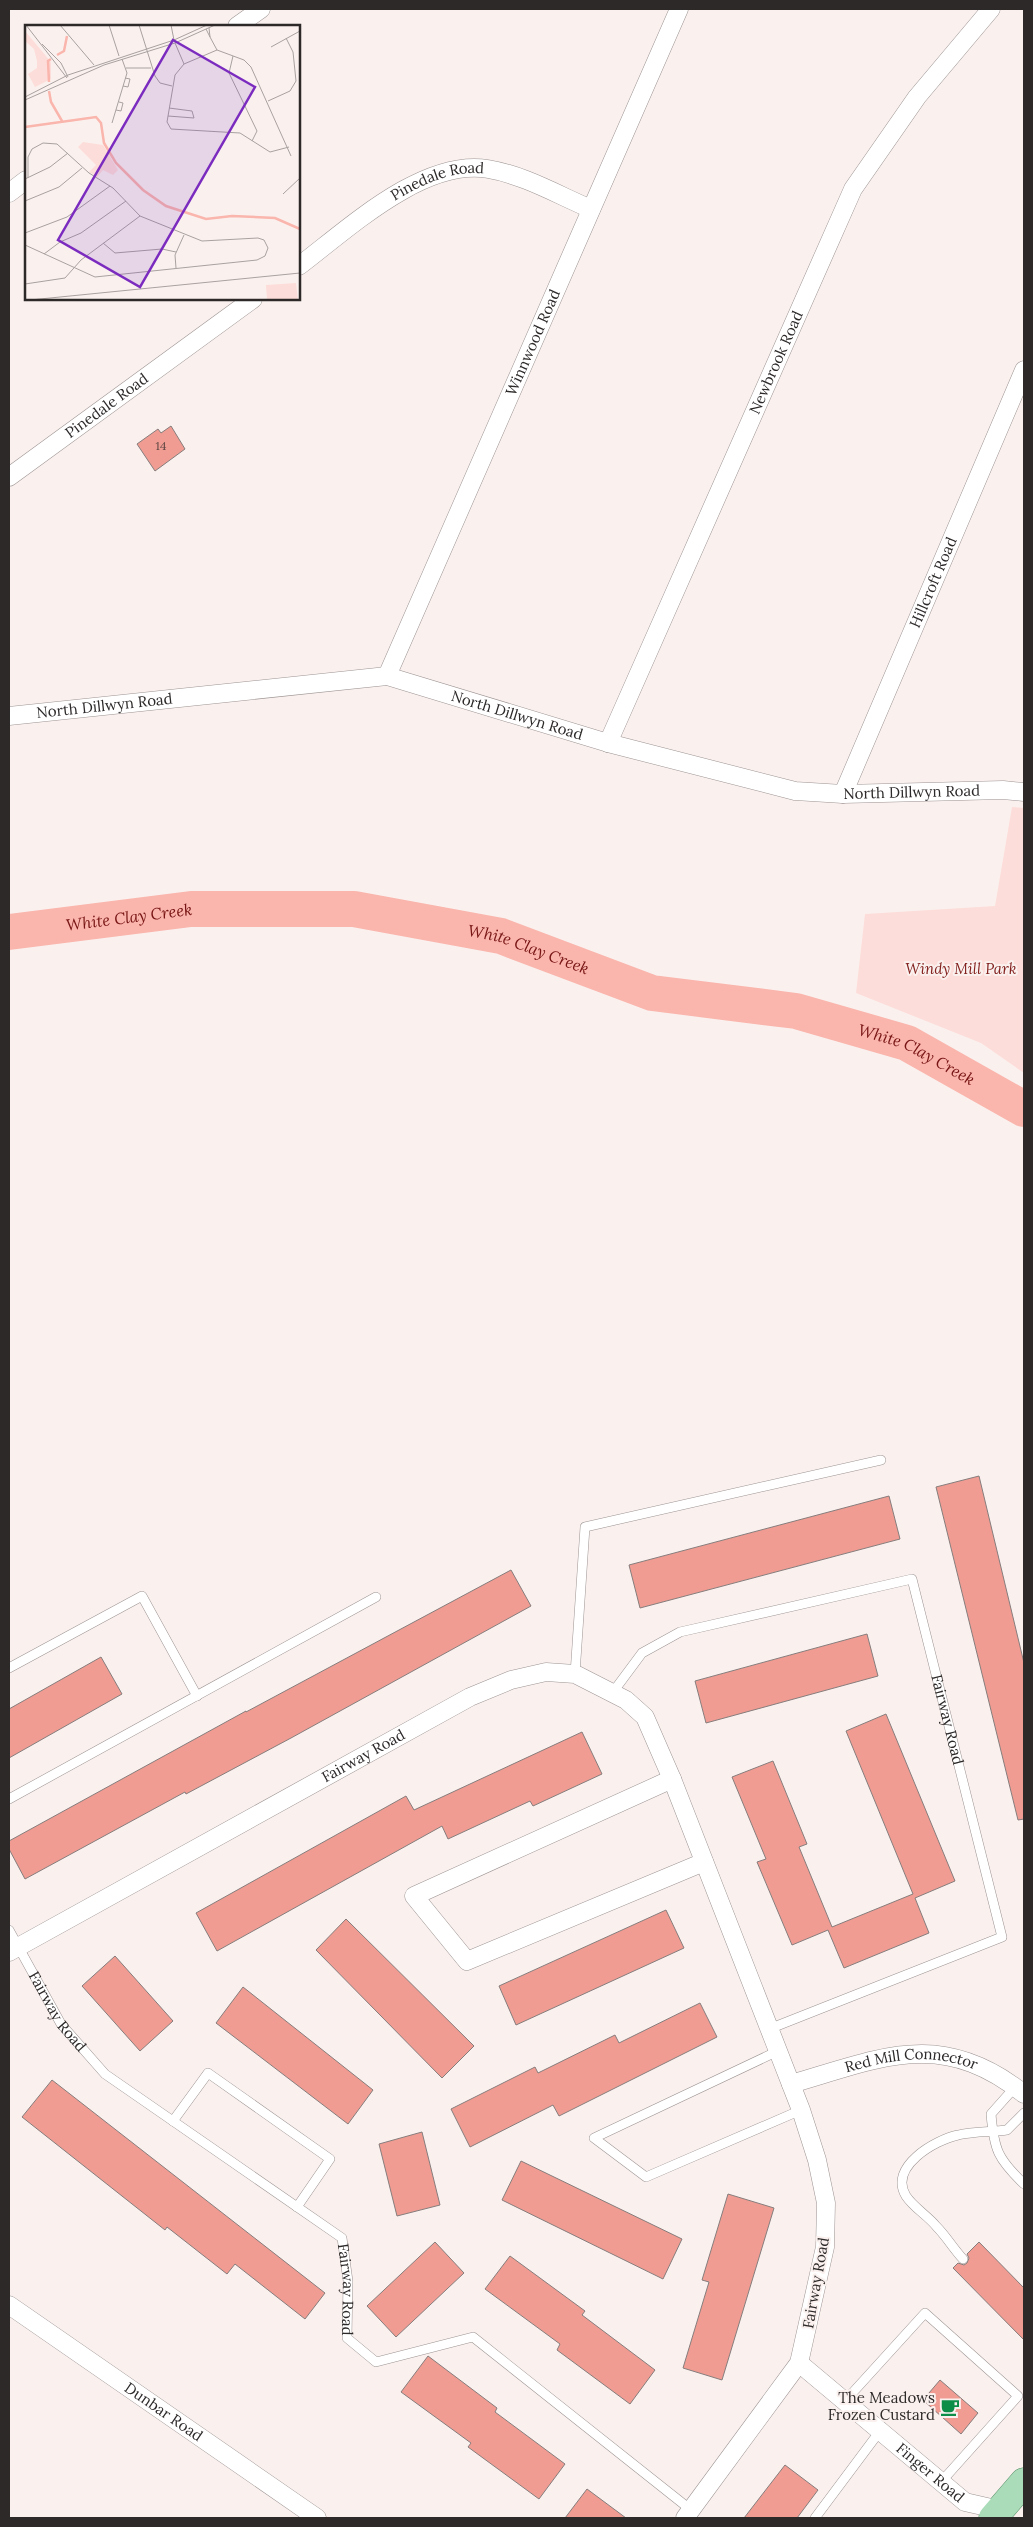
<svg xmlns="http://www.w3.org/2000/svg" width="1033" height="2527" viewBox="0 0 1033 2527" font-family="Lora,serif">
<rect width="100%" height="100%" fill="#faf1ef"/>
<!-- green -->
<path fill="#fdddd9" d="M1012 807 1024 808V1073L981 1043 856 993 865 914 995 906Z"/>
<g fill="none" stroke-linecap="round" stroke-linejoin="round">
<!-- river -->
<path stroke="#fab5ac" stroke-width="36" id="s1" d="M9 932 191 909H354L501 936 652 993 796 1011 907 1043 1024 1109"/>
</g>
<!-- building -->
<path fill="#f09c92" stroke="#867d7c" d="M171 426 185 449 155 471 137 444 158 429 161 433Z
M979 1476 1024 1663V1819L1018 1820 936 1487Z
M889 1496 900 1539 640 1608 629 1565Z
M511 1570 531 1606 291 1738 186 1794 185 1792 25 1879 9 1849V1841L246 1711V1712Z
M867 1634 878 1676 706 1723 695 1681Z
M101 1657 122 1694 9 1758V1709Z
M886 1714 955 1881 915 1898 929 1933 844 1968 828 1930 792 1945 757 1862 766 1859 732 1777 773 1761 807 1844 799 1847 832 1927 913 1894 846 1731Z
M582 1732 602 1774 533 1806 530 1801 448 1839 442 1826 217 1951 196 1913 406 1796 414 1810Z
M666 1910 684 1948 516 2025 499 1986Z
M346 1919 474 2046 442 2078 316 1950Z
M115 1956 173 2021 140 2051 82 1986Z
M243 1987 373 2090 348 2124 216 2023Z
M700 2003 717 2037 559 2116 553 2105 470 2147 451 2109 535 2067 538 2073 615 2035 619 2043Z
M52 2080 325 2293 305 2319 235 2264 227 2274 167 2227 165 2230 22 2117Z
M422 2132 440 2205 397 2216 379 2144Z
M521 2161 682 2239 663 2279 502 2200Z
M728 2194 774 2208 722 2380 683 2368 709 2282 702 2280Z
M435 2242 464 2273 396 2337 367 2306Z
M979 2242 1024 2288V2340L953 2268 958 2263 964 2265 967 2263 969 2258 967 2254Z
M510 2256 585 2311 582 2315 655 2370 630 2404 557 2350 560 2344 485 2289Z
M428 2356 497 2408 495 2412 565 2464 539 2499 468 2447 471 2443 401 2392Z
M940 2380 978 2413 961 2434 923 2400Z
M785 2465 818 2490 797 2518H744Z
M587 2489 626 2518H565Z"/>
<g fill="none" stroke-linecap="round" stroke-linejoin="round">
<!-- lane casing -->
<g stroke="#9d9493" stroke-width="10">
<g id="lane">
<path d="M9 1668 142 1596 197 1696"/>
<path d="M575 1674 585 1527 881 1460"/>
<path id="s2" d="M613 1692 642 1653 680 1632 912 1579 1002 1937 769 2029"/>
<path d="M9 1799 376 1597"/>
<path id="s3" d="M9 1930 61 2024 105 2074 342 2238 348 2281 347 2338 376 2362 473 2337 691 2510"/>
<path d="M778 2051 594 2138 646 2177 801 2110"/>
<path d="M1015 2087 991 2114C994 2150 998 2159 1024 2184"/>
<path d="M173 2121 208 2073 330 2159 297 2207"/>
<path d="M963 2259C953 2248 946 2236 936 2226 928 2216 913 2207 906 2196 888 2167 935 2140 958 2135 974 2131 991 2132 1007 2130L1024 2113"/>
<path d="M845 2401 925 2313 1018 2396 941 2482"/>
<path d="M815 2518 880 2431"/>
</g>
</g>
<!-- street casing -->
<g stroke="#9d9493" stroke-width="19">
<g id="street">
<path d="M237 26 261 9"/>
<path d="M9 193 26 180"/>
<path id="s4" d="M299 266C348 229 423 158 488 169 524 175 558 195 591 209"/>
<path id="s5" d="M9 477 253 299"/>
<path id="s6" d="M387 676 679 9"/>
<path id="s7" d="M9 716 387 676 608 743 795 791 843 794 1003 790 1024 792"/>
<path id="s8" d="M608 743 853 189 917 97 991 9"/>
<path id="s9" d="M843 794 1024 370"/>
<path d="M672 1779 414 1896 467 1961 704 1862"/>
<path id="s10" d="M9 1952 470 1697 511 1680 546 1672 575 1674 626 1700 645 1717 672 1779 801 2110 817 2160 826 2203 825 2247 799 2363 685 2518"/>
<path id="s11" d="M791 2084C881 2058 941 2028 1024 2094"/>
<path id="s12" d="M9 2305 317 2518"/>
<path id="s13" d="M799 2363 965 2502 1000 2510"/>
</g>
</g>
<!-- primary casing -->
<g stroke="#598e68" stroke-width="29">
<path id="primary" d="M993 2518 1024 2482"/>
</g>
<!-- lane -->
<use href="#lane" stroke="#fff" stroke-width="9"/>
<!-- street -->
<use href="#street" stroke="#fff" stroke-width="18"/>
<!-- primary -->
<use href="#primary" stroke="#aadcb9" stroke-width="28"/>
</g>
<!-- icons -->
<defs>
<g id="cafe-bare" transform="scale(1.5)"><path d="M-5.5-4.5H6V0H3Q3 3.5 0 3.5H-2.5Q-5.5 3.5-5.5 0ZM3-3.2v2h1.7v-2ZM-6 4.5H4V6H-6Z" fill="#0e8d49" stroke="#faf1ef" stroke-width="2.5" paint-order="stroke"/></g>
</defs>
<g fill-rule="evenodd">
<use href="#cafe-bare" x="950" y="2407"/>
</g>
<g text-anchor="middle" stroke-width="4" stroke-linejoin="round" paint-order="stroke">
<!-- number labels -->
<g font-size="12" fill="#5e4643">
<text x="161" y="450">14</text>
</g>
<!-- street labels -->
<g font-size="15" fill="#2d2929" stroke="#faf1ef">
<text dy="5" stroke="none"><textPath href="#s4" startOffset="165">Pinedale Road</textPath></text>
<text dy="5" stroke="none"><textPath href="#s6" startOffset="364">Winnwood Road</textPath></text>
<text dy="5" stroke="none"><textPath href="#s8" startOffset="416">Newbrook Road</textPath></text>
<text dy="5" stroke="none"><textPath href="#s5" startOffset="121">Pinedale Road</textPath></text>
<text dy="5" stroke="none"><textPath href="#s9" startOffset="230">Hillcroft Road</textPath></text>
<text dy="5" stroke="none"><textPath href="#s7" startOffset="96">North Dillwyn Road</textPath></text>
<text dy="5" stroke="none"><textPath href="#s7" startOffset="516">North Dillwyn Road</textPath></text>
<text dy="5" stroke="none"><textPath href="#s7" startOffset="921">North Dillwyn Road</textPath></text>
<text dy="5" stroke="none"><textPath href="#s2" startOffset="475">Fairway Road</textPath></text>
<text dy="5" stroke="none"><textPath href="#s10" startOffset="405">Fairway Road</textPath></text>
<text dy="5" stroke="none"><textPath href="#s3" startOffset="95">Fairway Road</textPath></text>
<text dy="5" stroke="none"><textPath href="#s11" startOffset="124">Red Mill Connector</textPath></text>
<text transform="translate(816 2283) rotate(-80)" y="5">Fairway Road</text>
<text dy="5" stroke="none"><textPath href="#s3" startOffset="514">Fairway Road</textPath></text>
<text dy="5" stroke="none"><textPath href="#s12" startOffset="188">Dunbar Road</textPath></text>
<text dy="5" stroke="none"><textPath href="#s13" startOffset="171">Finger Road</textPath></text>
</g>
<!-- park labels -->
<g font-size="15" font-style="italic" fill="#83221f" stroke="#faf1ef">
<text x="961" y="974">Windy Mill Park</text>
</g>
<!-- poi labels -->
<g font-size="15" fill="#2d2929" stroke="#faf1ef" text-anchor="end">
<text x="935" y="2403">The Meadows<tspan x="935" dy="17">Frozen Custard</tspan></text>
</g>
<!-- water labels -->
<g font-size="16" font-style="italic" fill="#771514" stroke="#faf1ef">
<text dy="6" stroke="none"><textPath href="#s1" startOffset="121">White Clay Creek</textPath></text>
<text dy="6" stroke="none"><textPath href="#s1" startOffset="526">White Clay Creek</textPath></text>
<text dy="6" stroke="none"><textPath href="#s1" startOffset="931">White Clay Creek</textPath></text>
</g>
</g>
<!-- overview -->
<g transform="translate(25 25)">
<rect width="275" height="275" fill="#faf1ef"/>
<path d="M271 258 273 275H242L241 260Z" fill="#fdddd9"/>
<path d="M0 6 26 37V54L10 62 3 49 12 43V36L9 24 0 16Z" fill="#fdddd9"/>
<path d="M58 117 78 120 93 145 88 150 78 145 72 152 64 147 71 140 53 122Z" fill="#fdddd9"/>
<path fill="none" stroke="#fab5ac" stroke-width="2.5" d="M32 30 39 26 42 11M24 57 23 36 26 34M24 66 26 77 37 96M0 102 71 92 76 98 79 118 91 138 118 165 141 181 181 194 207 191 250 193 275 204"/>
<path fill="none" stroke="#a8a1a0" stroke-width="1" d="M1 0 42 53M35 0 69 40M84 0 94 31M114 0 130 51 135 58 147 61M146 0 149 15M181 4 185 12 184 3M185 12 192 25 219 35 226 42 266 131M150 18 159 39M17 19 36 38 43 52M246 22 275 6M192 25 159 39 150 50 142 97 146 104 215 108 245 127 264 122M208 31 204 48 232 106 227 116M101 43H126M98 61 103 62 105 54 100 53M0 72 43 50 149 15 182 0M0 75 79 40 150 18 190 0M243 76 265 66 271 56 268 27 261 13M91 85 96 86 98 78 94 77M143 91 169 93 167 86 144 83M87 98 102 48 97 34M0 154 25 142 43 128M258 169 275 153M0 176 34 162 57 143M0 208 42 192 85 161M78 218 90 228 137 224 151 227M0 220 70 252 232 235 240 231 243 223 239 215 233 213 177 216 115 191 88 163 64 148 32 119 18 118 7 124 3 132V153M19 229 35 217 56 208 101 176M151 243 150 230 159 210M0 259 40 253 56 235 115 191M5 275 275 248"/>
<path fill="#7b2cbf" fill-opacity="0.15" stroke="#7b2cbf" stroke-width="2.5" d="M148 15 230 62 115 262 33 215Z"/>
<rect width="275" height="275" fill="none" stroke="#2d2929" stroke-width="2.5"/>
</g>
<!-- border -->
<rect width="1033" height="2527" fill="none" stroke="#2d2929" stroke-width="20"/>
</svg>
